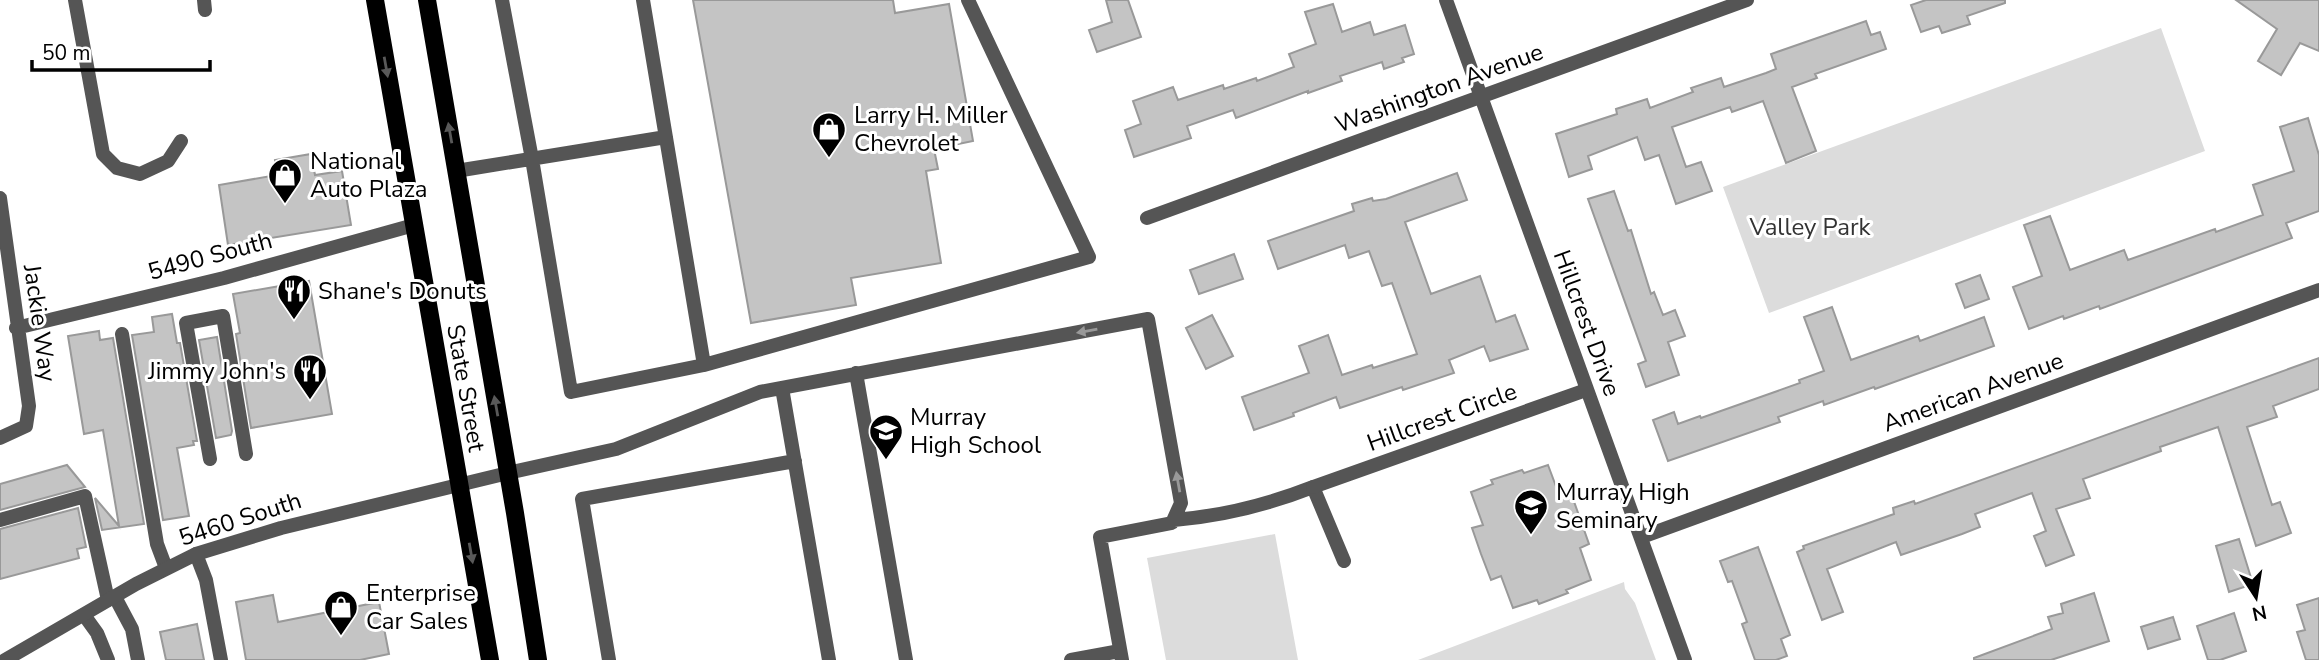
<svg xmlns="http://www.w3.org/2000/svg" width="2319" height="660" viewBox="0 0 2319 660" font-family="'Nunito Sans',sans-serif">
<rect width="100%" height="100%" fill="#fff"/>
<!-- green -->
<path fill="#dcdcdc" d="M2161 28 2205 151 1769 313 1723 187Z
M1275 534 1298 660H1166L1147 558Z
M1624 582 1625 589 1635 603 1656 660H1418Z"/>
<!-- building -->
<path fill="#c4c4c4" stroke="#999" stroke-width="2" d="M693 0H893L895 13 949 4 973 141 934 149 938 169 926 171 941 263 851 278 856 305 751 323Z
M1106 0H1128L1141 37 1097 52 1089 30 1112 22Z
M1926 0H2005V3L1967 16 1970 24 1942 33 1939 26 1921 32 1911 5Z
M2236 0H2319V51L2300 43 2281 75 2258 61 2277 29Z
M1333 4 1342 32 1370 22 1374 35 1405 25 1414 54 1402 58 1404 62 1384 69 1382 62 1340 76 1342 81 1308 93V91L1236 118 1233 110 1187 126 1191 138 1134 157 1125 130 1141 124 1133 101 1173 87 1178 100 1223 85 1224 89 1256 78 1257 81 1294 67 1289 54 1316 44 1305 12Z
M1866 21 1871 35 1880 32 1886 49 1815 74 1817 78 1792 87 1816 151 1786 163 1763 101 1732 112 1730 107 1672 127 1686 167 1701 162 1712 191 1676 204 1659 155 1645 160 1637 137 1588 156 1592 169 1569 177 1556 134 1617 114 1616 109 1647 99 1650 108 1693 92 1691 88 1721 78 1724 87 1766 73 1776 69 1771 54Z
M2308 118 2319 155V211L2286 223 2292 238 2100 309 2099 306 2064 319 2063 316 2029 329 2013 287 2042 276 2024 225 2050 216 2070 270 2124 250 2128 260 2215 229 2216 232 2263 215 2253 185 2294 171 2280 127Z
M311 154 315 175 342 171 351 225 228 245 219 185 277 175 275 160Z
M1457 173 1467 200 1405 222 1431 294 1480 276 1496 322 1515 315 1528 349 1490 361 1484 346 1449 360 1454 373 1403 390 1402 387 1340 408 1336 397 1293 413 1294 416 1254 430 1242 397 1309 373 1299 346 1328 335 1342 375 1372 365 1373 368 1417 354 1392 283 1382 286 1369 251 1349 258 1345 245 1278 269 1268 241 1354 211 1352 204 1372 198 1373 201 1386 199Z
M1614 191 1628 231 1631 230 1651 294 1654 292 1663 315 1675 310 1685 336 1668 342 1679 375 1646 387 1638 364 1646 361 1588 199Z
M1234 254 1243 279 1199 294 1190 270Z
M1980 275 1989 299 1965 308 1956 284Z
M309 281 332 414 251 428 236 334 240 333 233 294Z
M1832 307 1851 360 1918 336 1920 341 1984 317 1994 346 1875 389 1874 387 1824 405 1823 401 1778 417 1780 422 1668 461 1653 420 1674 412 1678 424 1700 416 1701 418 1800 383 1799 380 1824 371 1804 317Z
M172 314 177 343H180L197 441H193L194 445 177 448 189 516 163 520 132 335 154 332 152 317Z
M1212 315 1233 356 1206 369 1186 328Z
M99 331 100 340 113 338 144 524 102 530 95 498 119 526 103 430 84 434 68 336Z
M217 337 232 431 231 435 216 438 199 340Z
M2319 358V389L2273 406 2277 417 2247 427 2272 505 2280 502 2291 533 2256 546 2218 427 2160 447 2161 451 2083 479 2090 498 2056 509 2074 555 2046 566 2034 536 2046 531 2032 493 1975 514 1980 527 1962 534 1901 555 1896 542 1827 569 1843 612 1822 620 1797 552 1804 549 1803 546 1894 514 1893 508 1914 501 1915 504Z
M67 465 85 487 0 510V484Z
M1548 465 1560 497 1571 493 1589 544 1580 548 1591 580 1566 590 1568 593 1539 604 1537 600 1513 608 1501 576 1491 580 1481 554 1472 528 1483 525 1471 492 1493 484 1491 480 1522 470 1524 473Z
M78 508 86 547 77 549 79 558 0 579V529Z
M2239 539 2253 584 2229 592 2216 546Z
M1758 547 1790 635 1781 639 1787 656 1776 660H1755L1742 624 1747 622 1732 581 1728 582 1720 561Z
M2094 593 2109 641 2051 660H1974V658L2052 629 2048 617 2063 613 2061 604Z
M273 595 278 622 379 602 389 654 360 660H246L236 602Z
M2319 598V660H2306L2297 632 2305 630 2297 605Z
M2234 613 2246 651 2220 660H2208L2197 626Z
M2173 617 2180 639 2148 649 2141 627Z
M197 624 204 660H166L160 632Z"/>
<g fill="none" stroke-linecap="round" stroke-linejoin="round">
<!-- lane -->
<path stroke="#555" stroke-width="14" d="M75 0 103 154 117 168 140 174 168 161 181 141
M204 0 205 10
M502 0 532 159 571 392 704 365 643 0
M456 171 666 137
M122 334 157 544 166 568
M704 365 1089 257 968 0
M856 373 906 660
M782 388 829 660
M210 459 186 323 223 316 246 454
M508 473 616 449 760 392 1148 319 1181 503 1172 523 1100 537 1122 660
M0 520 85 496 108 600
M1174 520C1223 516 1267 505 1313 487L1344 561
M196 554 206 580 221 660
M115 597 132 629 138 660
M84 615 97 633 108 660
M609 660 582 499 795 461
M1071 660 1120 651"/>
<!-- street -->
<path stroke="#555" stroke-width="14" d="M1446 0 1685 660
M0 198 29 406 26 426 0 438
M1147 218 1747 0
M16 328 224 278 414 225
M1313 487 1586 390
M1642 537 2319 290
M5 660 136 584 196 554 281 528 508 473"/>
<!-- primary -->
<path stroke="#000" stroke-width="18" d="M375 0 490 660
M427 0 515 513 538 660"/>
</g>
<!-- one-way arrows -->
<defs><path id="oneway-solid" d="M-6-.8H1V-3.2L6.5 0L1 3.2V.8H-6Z" transform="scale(1.75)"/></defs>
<g fill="#595959">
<use href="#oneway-solid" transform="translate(386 67) rotate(80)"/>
<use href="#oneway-solid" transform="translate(450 133) rotate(-100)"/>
<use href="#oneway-solid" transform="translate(496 406) rotate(-100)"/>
<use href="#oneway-solid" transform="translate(471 553) rotate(80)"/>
</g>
<g fill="#999">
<use href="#oneway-solid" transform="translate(1087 331) rotate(170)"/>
<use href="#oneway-solid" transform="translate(1178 482) rotate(-100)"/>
</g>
<!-- icons -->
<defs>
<g id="shop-pin" transform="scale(1.75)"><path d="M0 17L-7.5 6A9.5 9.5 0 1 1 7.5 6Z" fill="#000" stroke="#fff"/><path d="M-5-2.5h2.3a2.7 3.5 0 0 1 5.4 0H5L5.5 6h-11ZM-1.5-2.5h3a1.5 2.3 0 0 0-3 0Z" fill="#fff"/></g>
<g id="restaurant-pin" transform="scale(1.75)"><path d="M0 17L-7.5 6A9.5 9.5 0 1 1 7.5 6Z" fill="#000" stroke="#fff"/><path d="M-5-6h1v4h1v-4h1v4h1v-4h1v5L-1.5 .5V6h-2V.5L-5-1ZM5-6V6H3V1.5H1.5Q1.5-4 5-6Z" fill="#fff"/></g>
<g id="school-pin" transform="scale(1.75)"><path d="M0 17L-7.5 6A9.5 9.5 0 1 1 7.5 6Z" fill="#000" stroke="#fff"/><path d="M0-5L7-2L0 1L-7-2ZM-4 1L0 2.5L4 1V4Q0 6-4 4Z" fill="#fff"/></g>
</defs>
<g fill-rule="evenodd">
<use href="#shop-pin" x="829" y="129"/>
<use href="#shop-pin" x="285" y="175"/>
<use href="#restaurant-pin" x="294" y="291"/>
<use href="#restaurant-pin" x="310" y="371"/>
<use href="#school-pin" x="886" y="431"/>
<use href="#school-pin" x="1531" y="506"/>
<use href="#shop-pin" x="341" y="607"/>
</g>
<g text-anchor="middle" stroke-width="6" stroke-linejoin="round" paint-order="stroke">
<!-- street labels -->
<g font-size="24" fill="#000" stroke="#fff">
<text transform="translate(1439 88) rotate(-20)" y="8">Washington Avenue</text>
<text transform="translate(210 256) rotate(-15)" y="8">5490 South</text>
<text transform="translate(40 323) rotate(82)" y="8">Jackie Way</text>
<text transform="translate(1587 323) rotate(70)" y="8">Hillcrest Drive</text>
<text transform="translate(466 388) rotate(80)" y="8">State Street</text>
<text transform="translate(1973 392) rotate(-20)" y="8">American Avenue</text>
<text transform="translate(1442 417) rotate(-20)" y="8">Hillcrest Circle</text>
<text transform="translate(240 519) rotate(-18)" y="8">5460 South</text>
</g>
<!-- poi labels -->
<g font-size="24" fill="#000" stroke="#fff" text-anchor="start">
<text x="854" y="123">Larry H. Miller<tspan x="854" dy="28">Chevrolet</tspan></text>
<text x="310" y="169">National<tspan x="310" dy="28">Auto Plaza</tspan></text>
<text x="318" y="299">Shane's Donuts</text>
<text x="286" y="379" text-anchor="end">Jimmy John's</text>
<text x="910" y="425">Murray<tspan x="910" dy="28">High School</tspan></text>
<text x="1556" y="500">Murray High<tspan x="1556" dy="28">Seminary</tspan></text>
<text x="366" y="601">Enterprise<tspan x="366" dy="28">Car Sales</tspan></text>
</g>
<!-- park labels -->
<g font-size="24" fill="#333" stroke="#fff">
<text x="1810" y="235">Valley Park</text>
</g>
</g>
<!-- north arrow -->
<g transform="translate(2256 597) rotate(168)" stroke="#ffffff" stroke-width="5" paint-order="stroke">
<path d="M0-5L12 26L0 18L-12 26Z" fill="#000000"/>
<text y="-10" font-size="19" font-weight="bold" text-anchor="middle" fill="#000000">N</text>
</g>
<!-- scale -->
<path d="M32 60v10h178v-10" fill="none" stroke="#000000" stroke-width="3.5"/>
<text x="42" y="60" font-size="21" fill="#000000" stroke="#ffffff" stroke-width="5" paint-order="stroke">50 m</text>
</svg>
